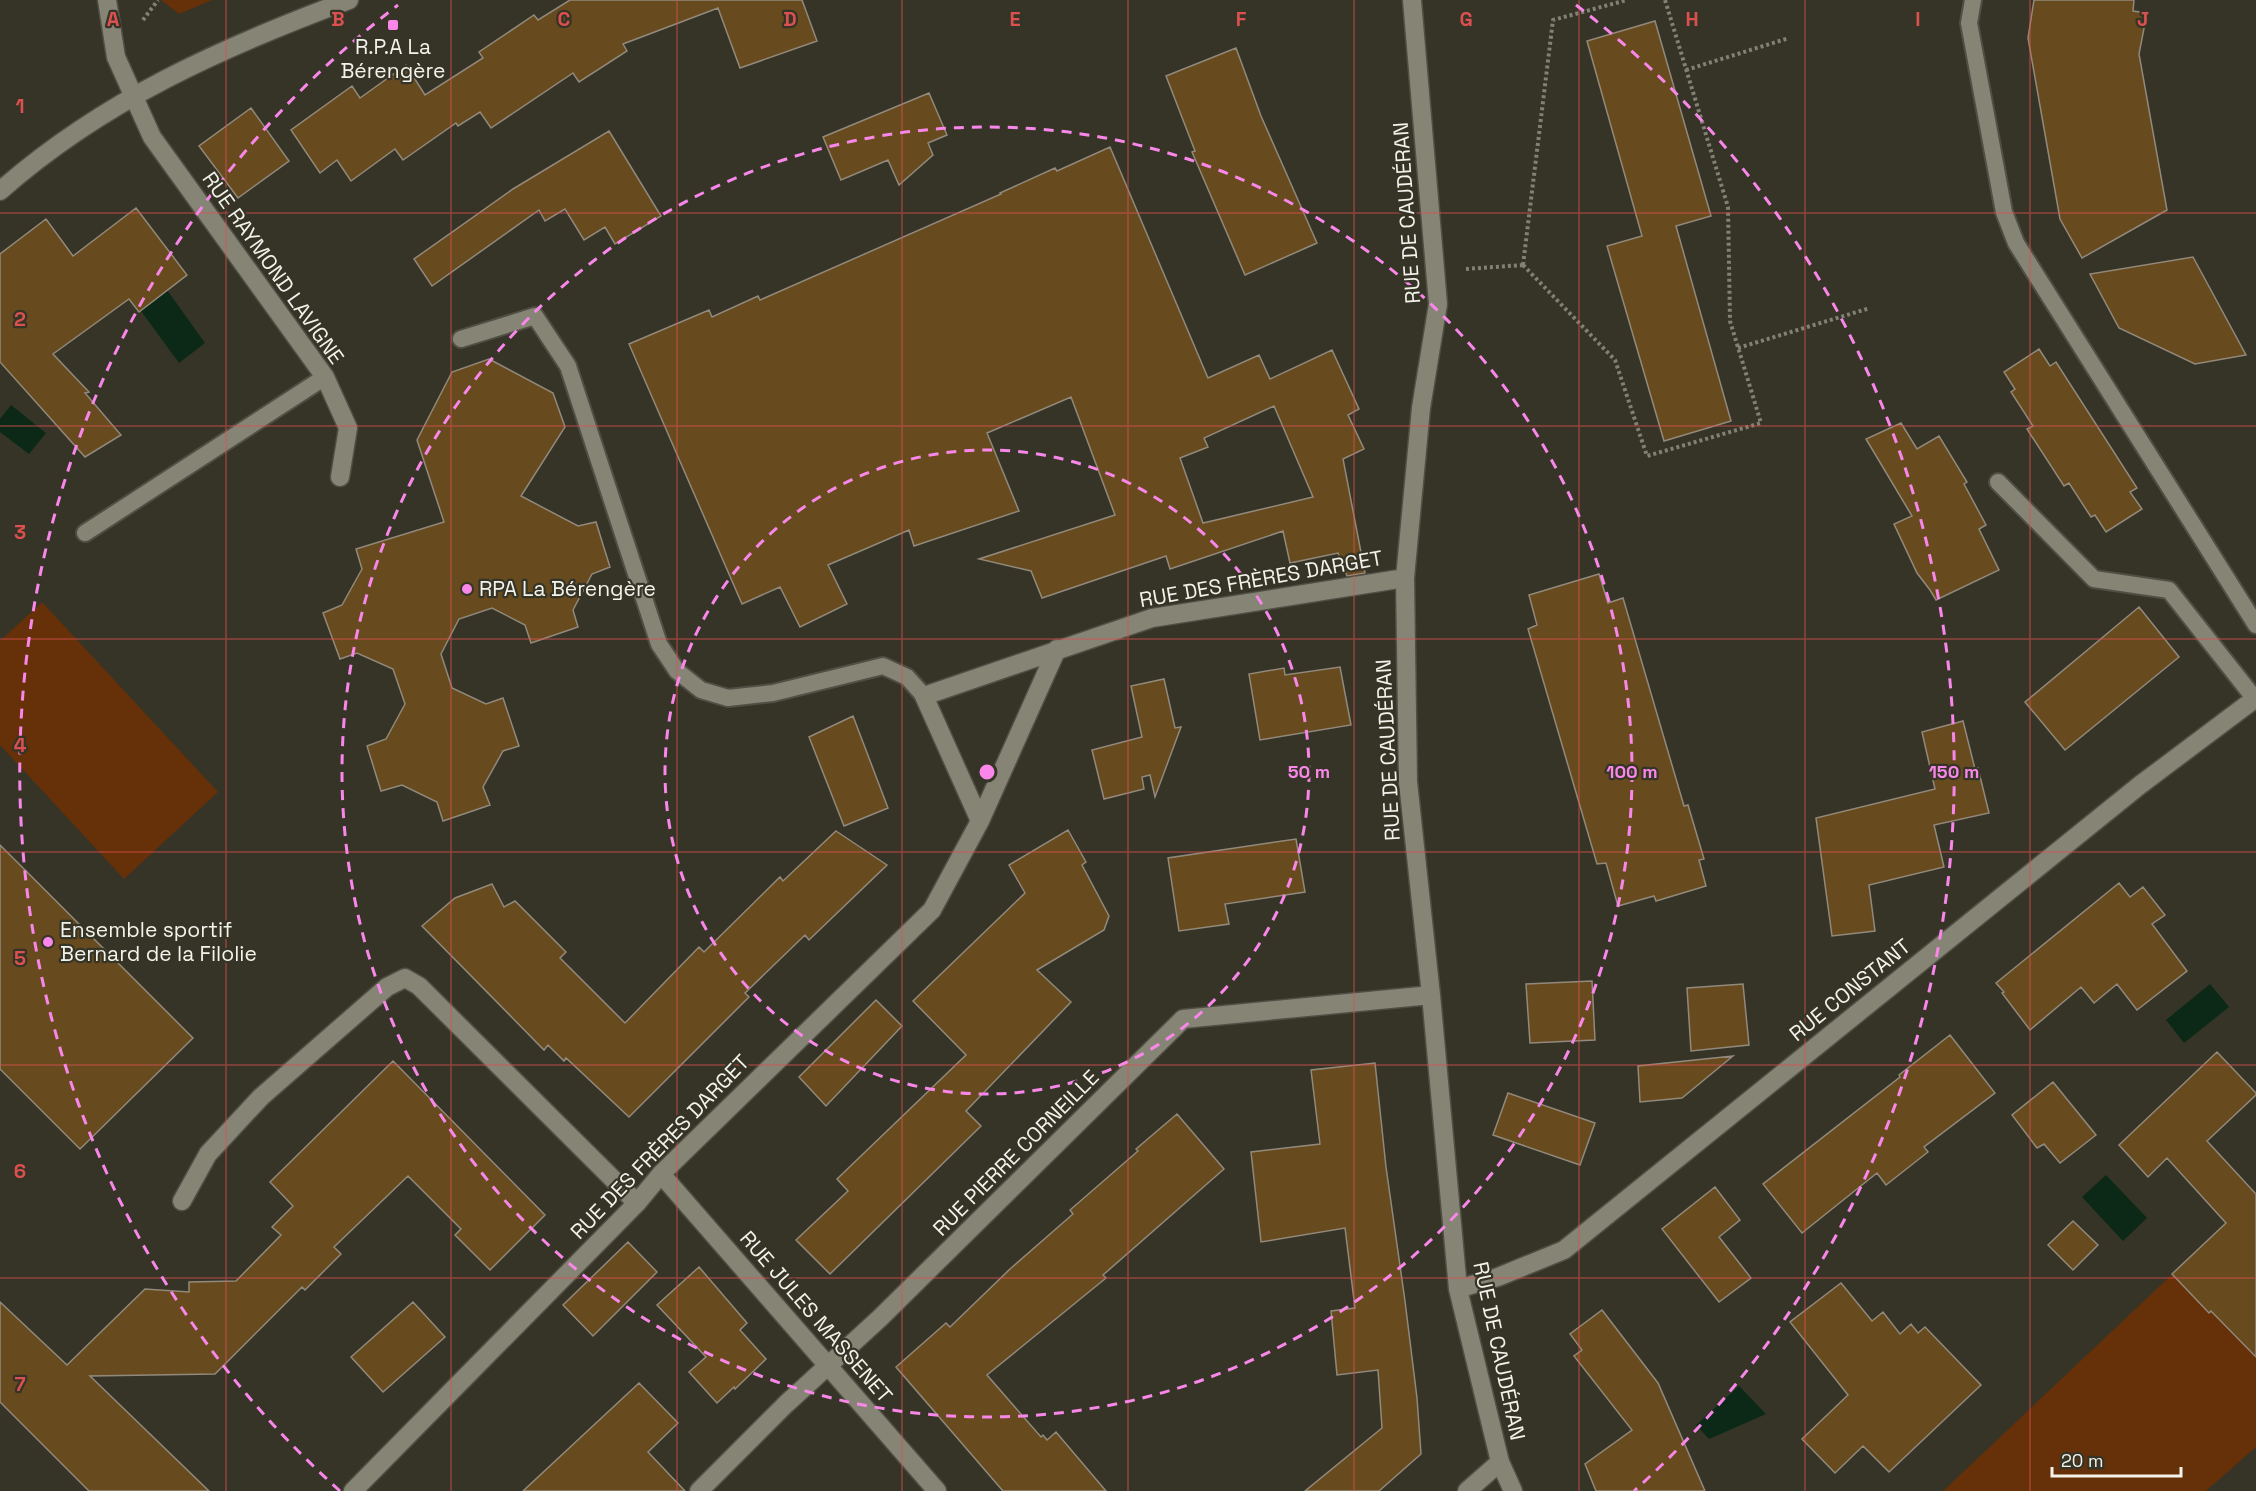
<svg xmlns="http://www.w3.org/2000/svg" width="2256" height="1491" viewBox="0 0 2256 1491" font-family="'Space Grotesk',sans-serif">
<rect width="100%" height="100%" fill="#353427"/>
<!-- green -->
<path fill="#663009" d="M161 0H212L179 14Z
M42 602 218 792 124 879 0 745V641Z
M2256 1195V1447L2206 1491H1943Z"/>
<!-- water -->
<path fill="#0c2918" d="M167 290 205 343 179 363 141 311Z
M11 405 46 433 29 454 0 432V419Z
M2210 984 2229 1007 2184 1043 2166 1020Z
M2106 1175 2147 1218 2123 1241 2082 1197Z
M1739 1386 1766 1414 1709 1439 1696 1425Z"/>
<!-- building -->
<path fill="#674b1e" stroke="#92897c" stroke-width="1.5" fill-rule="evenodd" d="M570 0H802L817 41 740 68 718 8 623 44 627 51 579 82 573 73 491 128 480 112 458 126 456 123 403 160 395 149 351 181 337 160 320 173 291 130 352 86 360 98 406 65 425 95 483 58 479 52 534 15 538 20Z
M2034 0H2134L2133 11 2147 13 2139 54 2167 210 2082 258 2060 219 2028 38Z
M1655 21 1711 216 1676 226 1731 421 1664 441 1607 246 1642 236 1587 41Z
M1236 48 1261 116 1317 243 1245 275 1192 152 1195 151 1166 76Z
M929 93 947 135 928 143 933 155 899 185 888 160 841 180 823 137Z
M251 108 289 161 238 198 199 146Z
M609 131 661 216 615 244 605 227 584 240 565 209 545 221 539 210 432 286 414 259 513 189Z
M1110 147 1208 378 1259 355 1270 379 1332 350 1359 409 1348 415 1364 449 1343 459 1365 573 1347 576 1338 553 1290 563 1283 531 1170 569 1166 556 1042 598 1031 571 979 559 1115 515 1071 397 987 433 1019 511 914 546 909 530 828 565 847 604 800 627 780 587 742 604 629 344 709 310 712 317 758 296 760 300 1001 194 1000 193 1055 168 1057 171ZM1274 406 1313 497 1203 523 1180 458 1208 447 1204 438Z
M136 208 187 275 139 312 129 299 53 354 89 392 85 393 121 435 85 457 0 362V254L46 219 73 256Z
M2193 257 2246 355 2195 364 2119 328 2090 274Z
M2039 349 2050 366 2056 362 2137 488 2130 492 2142 509 2106 532 2095 515 2091 517 2069 483 2064 486 2027 429 2033 426 2011 392 2015 389 2004 372Z
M489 359 553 393 565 427 521 496 578 526 596 522 610 567 592 574 573 610 578 627 531 643 525 625 492 608 459 619 441 654 452 688 486 704 503 698 519 746 503 751 483 787 490 805 443 821 437 802 402 785 381 791 367 746 386 739 405 704 393 669 357 653 340 659 323 613 342 605 362 569 356 549 444 522 417 440 452 372Z
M1901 423 1917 449 1939 436 1967 482 1964 484 1986 525 1979 529 1999 570 1936 600 1930 590 1917 573 1894 524 1912 516 1866 439Z
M1599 574 1608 603 1623 598 1684 806 1688 805 1704 859 1699 860 1706 886 1656 901 1654 896 1618 906 1606 863 1597 864 1528 629 1537 625 1529 595Z
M2139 607 2179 657 2065 750 2025 702Z
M1340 667 1351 725 1260 740 1249 674 1284 668 1285 675Z
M1164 679 1175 728 1181 727 1155 797 1150 775 1142 777 1144 789 1104 799 1092 750 1142 737 1131 686Z
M853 716 888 808 844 826 809 737Z
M1963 721 1975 769 1978 768 1989 813 1934 825 1944 867 1869 885 1875 931 1832 936 1816 818 1935 789 1922 732Z
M1068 830 1086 862 1082 865 1109 916 1104 930 1037 970 1071 1002 966 1111 981 1126 830 1274 796 1240 848 1191 837 1179 966 1055 913 1001 1025 893 1009 865Z
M836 831 887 865 809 940 805 935 745 993 749 997 629 1117 566 1058 564 1061 548 1045 544 1050 422 926 455 898 492 884 504 907 515 901 566 952 560 958 625 1023 699 947 704 952 780 877 783 881Z
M1296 839 1305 892 1225 904 1229 924 1179 931 1168 858Z
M0 845 193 1038 80 1149 0 1069Z
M2119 883 2130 897 2143 887 2165 915 2152 924 2187 971 2137 1010 2117 984 2094 1003 2081 987 2030 1030 2002 993 2004 992 1996 983Z
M1592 981 1595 1040 1530 1043 1526 984Z
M1743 984 1749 1045 1691 1051 1687 988Z
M876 1000 902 1026 826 1106 799 1077Z
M1950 1035 1995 1093 1924 1147 1928 1152 1886 1185 1877 1173 1802 1233 1763 1184 1900 1077 1899 1075Z
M2217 1052 2256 1093V1095L2207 1141 2256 1194V1357L2211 1311 2209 1313 2172 1274 2226 1223 2167 1158 2148 1177 2119 1145Z
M1733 1056 1682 1098 1640 1102 1638 1066Z
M393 1061 545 1215 490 1270 455 1235 461 1229 408 1176 334 1247 341 1254 305 1290 302 1287 215 1374 90 1376 209 1491H89L0 1402V1302L67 1365 145 1289 189 1292V1282L236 1281 281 1235 272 1227 293 1206 270 1182Z
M1375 1063 1386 1167 1405 1301 1417 1398 1421 1454 1379 1491H1305L1382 1428 1378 1370 1337 1375 1331 1311 1355 1308 1345 1228 1261 1242 1251 1152 1320 1144 1311 1070Z
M2053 1082 2096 1135 2060 1163 2044 1144 2037 1148 2012 1115Z
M1508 1093 1595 1123 1580 1165 1493 1135Z
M1177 1114 1224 1169 1103 1275 1106 1278 987 1375 1041 1437 1043 1435 1047 1440 1056 1432 1106 1491H1003L896 1367 946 1323 950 1327 1010 1269 1073 1214 1070 1210 1138 1151 1136 1149Z
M1715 1187 1740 1220 1719 1237 1751 1278 1719 1302 1662 1229Z
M2073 1221 2098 1245 2073 1270 2048 1245Z
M628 1242 657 1272 593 1336 563 1305Z
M699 1267 747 1323 740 1330 766 1359 735 1389 734 1387 717 1403 689 1372 706 1357 657 1305Z
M1841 1283 1872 1321 1883 1312 1900 1334 1911 1324 1918 1333 1925 1327 1981 1385 1889 1472 1863 1446 1835 1473 1802 1439 1848 1395 1790 1322Z
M413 1302 445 1337 383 1392 351 1357Z
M1602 1310 1658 1383 1705 1491H1596L1585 1464 1632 1430 1574 1356 1582 1350 1570 1334Z
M639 1383 678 1423 648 1452 685 1491H523Z"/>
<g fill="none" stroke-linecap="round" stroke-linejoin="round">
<!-- lane casing -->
<g stroke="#514f45" stroke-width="20">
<path id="lane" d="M1973 0 1969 23 2004 212 2016 243 2256 625
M461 339 535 316 568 366 659 644 677 671 701 690 728 698 773 693 883 666 907 677 924 696
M1998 482 2094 579 2169 590 2255 699
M85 533 325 377"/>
</g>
<!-- street casing -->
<g stroke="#514f45" stroke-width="21">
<path id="street" d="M107 0 116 57 152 137 325 377 348 428 340 477
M1412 0 1438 304 1421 408 1405 578 1408 782 1431 995 1458 1289 1500 1462 1513 1491
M0 191C103 100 223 47 349 0
M980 821 924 696 1152 618 1405 578
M661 1174 937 1491
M182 1201 208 1154 261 1097 387 987 405 978 419 986 637 1203
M1458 1289 1498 1277 1564 1250 2140 785 2256 698
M353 1491 637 1203 661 1174 932 910 980 821 1057 649
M699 1491 786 1404 880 1318 1183 1019 1431 995
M1467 1491 1500 1462"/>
</g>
<!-- path -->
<path stroke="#828176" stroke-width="4" stroke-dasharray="3 3" stroke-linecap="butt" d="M143 20 158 0
M1686 70 1789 38
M1523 265 1615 360 1647 456 1761 423 1730 321 1728 207 1665 0
M1523 265 1553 20 1627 0
M1466 269 1523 265
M1738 348 1870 308"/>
<!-- lane -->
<use href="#lane" stroke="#858475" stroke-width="16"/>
<!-- street -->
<use href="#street" stroke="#858475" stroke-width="18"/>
</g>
<!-- grid -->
<path fill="none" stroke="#dc514f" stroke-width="1.5" stroke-opacity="0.55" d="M226 0V1491M451 0V1491M677 0V1491M902 0V1491M1128 0V1491M1354 0V1491M1579 0V1491M1805 0V1491M2030 0V1491M0 213H2256M0 426H2256M0 639H2256M0 852H2256M0 1065H2256M0 1278H2256"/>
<!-- distance rings -->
<g fill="none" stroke="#f987e9" stroke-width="3" stroke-dasharray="10 8">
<circle cx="987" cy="772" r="322"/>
<circle cx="987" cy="772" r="645"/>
<path d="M340 1491A967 967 0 0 1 398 5M1576 5A967 967 0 0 1 1634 1491"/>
</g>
<!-- markers -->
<g fill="#f987e9" stroke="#353427" stroke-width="2">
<rect x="387" y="19" width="12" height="12" rx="3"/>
<circle cx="467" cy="589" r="6"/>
<circle cx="48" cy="942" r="6"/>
</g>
<g text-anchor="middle" stroke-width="4.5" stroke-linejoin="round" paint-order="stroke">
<!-- poi labels -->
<g font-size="21" fill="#f4f3eb" stroke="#353427" text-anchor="start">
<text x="393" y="54" text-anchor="middle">R.P.A La<tspan x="393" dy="24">Bérengère</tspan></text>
<text x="479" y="596">RPA La Bérengère</text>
<text x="60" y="937">Ensemble sportif<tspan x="60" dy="24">Bernard de la Filolie</tspan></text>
</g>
<!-- street labels -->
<g font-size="21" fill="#f4f3eb" stroke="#353427">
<text transform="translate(1407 213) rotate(-94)" y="7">RUE DE CAUDÉRAN</text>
<text transform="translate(273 268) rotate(55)" y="7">RUE RAYMOND LAVIGNE</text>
<text transform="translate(1261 579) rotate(-10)" y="7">RUE DES FRÈRES DARGET</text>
<text transform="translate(1388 750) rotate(-93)" y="7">RUE DE CAUDÉRAN</text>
<text transform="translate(1850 990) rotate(-39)" y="7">RUE CONSTANT</text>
<text transform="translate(660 1147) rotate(-46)" y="7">RUE DES FRÈRES DARGET</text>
<text transform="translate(1016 1153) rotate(-45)" y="7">RUE PIERRE CORNEILLE</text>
<text transform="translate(816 1317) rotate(49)" y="7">RUE JULES MASSENET</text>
<text transform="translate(1499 1351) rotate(78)" y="7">RUE DE CAUDÉRAN</text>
</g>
</g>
<g font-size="20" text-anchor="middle" font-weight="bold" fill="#dc514f" stroke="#353427" stroke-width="4.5" stroke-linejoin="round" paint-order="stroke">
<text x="113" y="26">A</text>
<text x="338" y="26">B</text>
<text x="564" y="26">C</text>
<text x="790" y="26">D</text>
<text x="1015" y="26">E</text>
<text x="1241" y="26">F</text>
<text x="1466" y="26">G</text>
<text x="1692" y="26">H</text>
<text x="1918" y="26">I</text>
<text x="2143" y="26">J</text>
<text x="20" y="113">1</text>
<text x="20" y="326">2</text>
<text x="20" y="539">3</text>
<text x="20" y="752">4</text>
<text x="20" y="965">5</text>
<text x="20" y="1178">6</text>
<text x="20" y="1391">7</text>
</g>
<circle cx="987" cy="772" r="9" fill="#f987e9" stroke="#353427" stroke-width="3"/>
<g font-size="18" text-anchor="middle" font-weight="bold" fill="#f987e9" stroke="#353427" stroke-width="4.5" stroke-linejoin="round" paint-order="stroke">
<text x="1309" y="778">50 m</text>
<text x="1632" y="778">100 m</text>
<text x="1954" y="778">150 m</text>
</g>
<!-- scale -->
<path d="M2052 1467v9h129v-9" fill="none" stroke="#f4f3eb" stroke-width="3"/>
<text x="2061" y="1467" font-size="18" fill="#f4f3eb" stroke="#353427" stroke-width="4.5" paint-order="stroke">20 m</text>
</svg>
